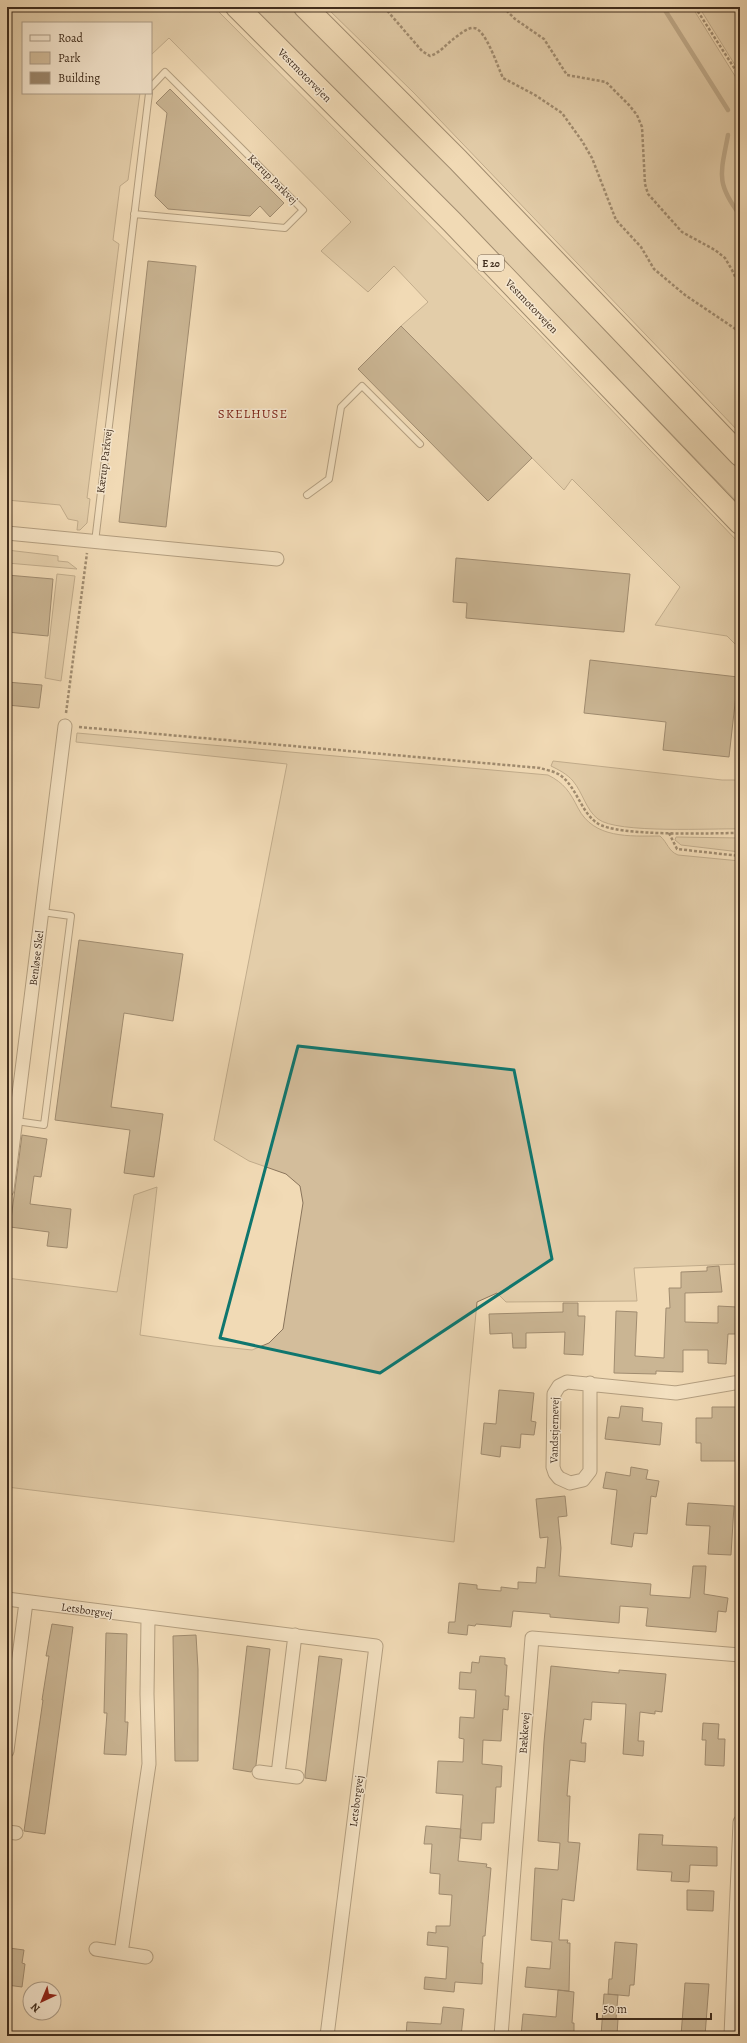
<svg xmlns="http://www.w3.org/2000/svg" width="747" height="2043" viewBox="0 0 747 2043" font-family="Alegreya,serif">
<rect width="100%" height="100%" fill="#f1dab5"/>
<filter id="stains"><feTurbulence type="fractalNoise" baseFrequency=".005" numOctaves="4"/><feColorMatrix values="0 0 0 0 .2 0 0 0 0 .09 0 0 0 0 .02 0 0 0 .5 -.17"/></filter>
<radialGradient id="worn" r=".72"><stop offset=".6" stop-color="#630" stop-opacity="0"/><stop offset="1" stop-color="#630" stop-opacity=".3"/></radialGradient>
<!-- green -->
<path fill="#d3bd9b" stroke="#8a755c" d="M7 7H214L533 328 740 544V649L727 636 655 625 680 587 572 479 564 490 401 326 428 302 394 266 368 292 321 251 351 222 169 38 151 55V23H23V93H140L128 180 120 186 113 240 119 244 87 498 90 499 87 523 80 530H77L78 521 68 519 60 505 7 500Z
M252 7H291L411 127 740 466V505L449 203Z
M326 7H692L740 84V433L414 93Z
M699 7H740V73Z
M7 550 58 556V561L68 562 77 569 7 563Z
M57 574 75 576 61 681 45 678Z
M77 733 548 775C564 783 570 792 578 808 594 839 629 836 660 836 668 843 668 851 678 855L740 861V1264L634 1268 637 1301 506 1302 497 1293 477 1302 454 1542 7 1487V1278L117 1292 134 1195 157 1187 140 1335 214 1346 252 1350 269 1343 283 1329 303 1203 300 1186 286 1174 249 1161 214 1140 287 764 76 742Z
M553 761 722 780H740V829C713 828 617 834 598 819 586 810 583 793 573 781 567 774 559 770 551 766Z
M676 837 740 838V852L681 845 675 840Z"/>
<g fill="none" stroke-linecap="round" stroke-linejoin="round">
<!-- stream -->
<path stroke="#867159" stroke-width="4.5" d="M663 7 728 110
M728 135C721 173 715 182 740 215"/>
</g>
<!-- building -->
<path fill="#9c876c" stroke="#402d1d" d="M170 89 284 203 270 217 260 206 250 216 168 209 155 196 167 113 156 103Z
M148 261 196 266 166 527 119 522Z
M401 326 532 458 488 501 358 369Z
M456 558 630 574 624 632 466 618 467 603 453 602Z
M7 575 53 579 48 636 7 632Z
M590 660 738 677 729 757 663 750 666 722 584 713Z
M7 682 42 685 39 708 7 705Z
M79 940 183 954 173 1021 124 1013 111 1107 163 1114 154 1177 124 1173 130 1130 55 1120Z
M22 1135 47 1139 41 1177 34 1176 30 1204 71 1209 67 1248 47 1246 49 1232 10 1227Z
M719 1266 722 1292 685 1293V1322L718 1323V1306L737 1307 736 1334H728L726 1364 708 1363V1350H683V1372L656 1371V1374L614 1373 616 1311 637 1312 635 1356 664 1358 666 1308H670L669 1288H681V1272L707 1271V1267Z
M563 1303H578V1316H585L583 1355 564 1354 565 1332 526 1333V1348H513L512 1333 490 1334 489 1314 563 1312Z
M499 1390 534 1393 531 1421 536 1422 534 1435 521 1434 520 1448 501 1446 500 1457 481 1454 484 1423 496 1424Z
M621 1406 643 1408 642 1421 662 1423 660 1445 605 1439 608 1417 619 1418Z
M712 1407H740V1461H701V1443H696V1418H712Z
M631 1467 648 1470 646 1479 659 1481 656 1497 651 1496 647 1534 634 1533 632 1547 611 1544 617 1490 603 1488 606 1472 630 1476Z
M565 1496 567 1516 558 1517 561 1548 559 1576 651 1584 650 1595 690 1598 693 1566H706L704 1594 728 1598 726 1612 718 1611 716 1632 646 1626 648 1608 620 1606 619 1623 550 1617V1614L513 1611 511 1627 476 1624 475 1626 468 1625 467 1635 448 1633 449 1622H455L459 1583 477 1585V1589L501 1591V1587L518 1589V1582L536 1583 537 1567 545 1568 548 1537 540 1538 536 1499Z
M688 1503 734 1506 731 1555 708 1554 710 1526 686 1525Z
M52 1624 73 1627 45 1834 24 1831 43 1700H42L49 1656H46Z
M106 1633 127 1634 125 1722H128L126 1755 104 1754 107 1713H104Z
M196 1635 198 1669V1761H175L173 1636Z
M247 1646 270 1649 256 1765 251 1772 233 1769Z
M319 1656 342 1659 326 1781 305 1778V1775Z
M480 1656 505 1658V1665H507L505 1696H509L508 1710 503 1709 501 1741 483 1740 482 1764 502 1766 501 1787H496L494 1823H482L481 1840 460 1838 463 1795 436 1793 438 1761 463 1762 464 1739 459 1738 460 1717 474 1718 476 1690 459 1689 460 1672 471 1673 472 1662 479 1663Z
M551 1666 619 1673V1670L666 1674 662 1712 655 1711V1714L640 1712 638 1741H644L643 1756 623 1754 626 1704 592 1702 591 1720 584 1719 581 1743H586L585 1762 570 1760 567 1796H570L568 1842 580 1843 574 1901 562 1899 559 1940H568L567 1943H570L569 1991 525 1987 527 1967 550 1969 552 1942 531 1940 535 1868 558 1870 560 1843 538 1841 544 1742Z
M703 1723 719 1724 718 1739H725L724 1766 705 1765 706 1740H702Z
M426 1826 461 1829 458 1861 487 1864 486 1867 491 1868 485 1936H483L481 1963H483L482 1984 455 1982 454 1992 424 1989 425 1977 446 1979 448 1947 427 1945 428 1932 436 1933V1926H450L452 1895 439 1894 440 1874 430 1873 432 1844H424Z
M639 1834 663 1835 662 1845 717 1847V1866L690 1865 689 1882 671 1881 672 1872 637 1870Z
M687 1890 714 1891 713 1911 687 1910Z
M615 1942 637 1944 634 1985H630L629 1996 608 1994 609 1979H612Z
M9 1948 24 1950 22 1963 25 1964 22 1987 7 1985Z
M685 1983 709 1984 705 2036H681Z
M558 1990 574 1992 572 2023H574V2036L541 2033 540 2036H521L523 2014 556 2017Z
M604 1994 618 1995 616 2019H618L617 2036H601Z
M443 2007 464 2009 461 2036H406L407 2022 441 2024Z"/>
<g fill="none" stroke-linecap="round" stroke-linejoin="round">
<!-- service casing -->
<g stroke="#6c5843" stroke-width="8">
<path id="service" d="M134 214 285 228 303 210 165 72 151 87
M307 495 329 479 341 407 362 386 420 444
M95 542 149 93
M16 1121 44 1125 71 916 42 912"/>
</g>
<!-- minor casing -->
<g stroke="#6c5843" stroke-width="15">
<path id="minor" d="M7 533 277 559
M7 1190 65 726
M590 1383V1471L583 1480 570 1483 559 1478 555 1473 553 1467 554 1394 559 1386 567 1382 676 1393 740 1382
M7 1599 376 1646 327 2036
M7 1751 26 1602
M259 1772 297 1777
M278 1774 295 1635
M7 1832 16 1833
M96 1949 146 1957
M121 1953 149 1764 147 1694 148 1618
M501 2036 532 1638 740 1655
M731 2036 740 1822"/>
</g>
<!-- motorway casing -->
<g stroke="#402d1d" stroke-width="24">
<path id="motorway" d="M237 7 452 222 740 523
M305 7 458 160 740 455"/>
</g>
<!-- path -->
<path stroke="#402d1d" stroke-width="2.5" stroke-dasharray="3 2" stroke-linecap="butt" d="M384 7 422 51 430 56C439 53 445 46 452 40 458 36 467 27 474 28 486 29 498 68 503 78L535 95 562 113 582 141 592 158 616 220 641 247 654 269 685 295 740 332
M503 7 515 19 544 39 567 75 606 82 629 105 637 115 642 127 645 184 648 194 682 232 715 250 725 258 732 270 740 287
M695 7 740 77
M66 713 87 553
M79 727 540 768C546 770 554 771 560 775 577 787 580 811 597 823 617 837 712 833 740 833
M669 833 677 849 740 856"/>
<!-- service -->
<use href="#service" stroke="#f6e7cf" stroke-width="6"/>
<!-- minor -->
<use href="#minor" stroke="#f6e7cf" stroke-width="13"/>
<!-- motorway -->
<use href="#motorway" stroke="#f1dab5" stroke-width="22"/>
</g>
<!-- marked area -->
<path d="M0 0H747V2043H0ZM298 1046 514 1070 552 1259 380 1373 220 1338Z" fill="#f1dab5" fill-opacity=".55" fill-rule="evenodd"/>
<path fill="none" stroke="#0f766e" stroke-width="3" stroke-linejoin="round" d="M298 1046 514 1070 552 1259 380 1373 220 1338Z"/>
<g text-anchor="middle" stroke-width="3" stroke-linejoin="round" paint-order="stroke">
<!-- shield labels -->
<rect fill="#f6e7cf" stroke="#776552" stroke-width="1" x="478" y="255" width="26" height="16" rx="3"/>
<g font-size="10" font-weight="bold" fill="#402d1d">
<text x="491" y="267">E 20</text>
</g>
<!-- street labels -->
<g font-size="11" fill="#402d1d" stroke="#f6e7cf">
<text transform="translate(305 75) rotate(45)" y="4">Vestmotorvejen</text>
<text transform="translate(273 179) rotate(45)" y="4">Kærup Parkvej</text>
<text transform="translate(532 306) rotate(46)" y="4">Vestmotorvejen</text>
<text transform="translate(104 461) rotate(-83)" y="4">Kærup Parkvej</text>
<text transform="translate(36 958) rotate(-83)" y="4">Benløse Skel</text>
<text transform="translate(554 1430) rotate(-89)" y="4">Vandstjernevej</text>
<text transform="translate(87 1610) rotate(8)" y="4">Letsborgvej</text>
<text transform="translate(524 1733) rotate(-86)" y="4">Bækkevej</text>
<text transform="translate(356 1801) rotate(-83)" y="4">Letsborgvej</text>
</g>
<!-- quarter labels -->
<g font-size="13" letter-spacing="1" fill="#7a1f14" stroke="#f6e7cf">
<text x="253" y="418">SKELHUSE</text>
</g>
</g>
<!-- margin -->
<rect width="747" height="2043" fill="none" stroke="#f1dab5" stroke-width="24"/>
<rect x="8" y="8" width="731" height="2027" fill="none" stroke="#402d1d" stroke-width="2"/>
<rect x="12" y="12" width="723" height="2019" fill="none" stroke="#402d1d"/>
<!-- legend -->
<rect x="22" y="22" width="130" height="72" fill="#f6e7cf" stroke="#ad9d88"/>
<rect x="30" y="35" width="20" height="6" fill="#f6e7cf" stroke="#ad9d88"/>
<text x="58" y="42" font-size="12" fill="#402d1d">Road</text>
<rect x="30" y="52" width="20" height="12" fill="#d3bd9b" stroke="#ad9d88"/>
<text x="58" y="62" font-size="12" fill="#402d1d">Park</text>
<rect x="30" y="72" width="20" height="12" fill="#9c876c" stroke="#ad9d88"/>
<text x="58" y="82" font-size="12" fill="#402d1d">Building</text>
<!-- north arrow -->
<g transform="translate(42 2001) rotate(224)"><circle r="19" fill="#f6e7cf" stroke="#ad9d88"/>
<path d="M0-3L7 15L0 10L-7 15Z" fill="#8f2418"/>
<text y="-6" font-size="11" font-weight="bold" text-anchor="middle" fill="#402d1d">N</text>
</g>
<!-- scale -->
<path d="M597 2013v6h114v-6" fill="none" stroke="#402d1d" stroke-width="2"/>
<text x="603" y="2013" font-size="12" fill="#402d1d" stroke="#f6e7cf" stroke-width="3" paint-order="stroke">50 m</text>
<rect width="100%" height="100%" filter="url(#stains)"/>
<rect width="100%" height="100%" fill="url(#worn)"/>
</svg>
